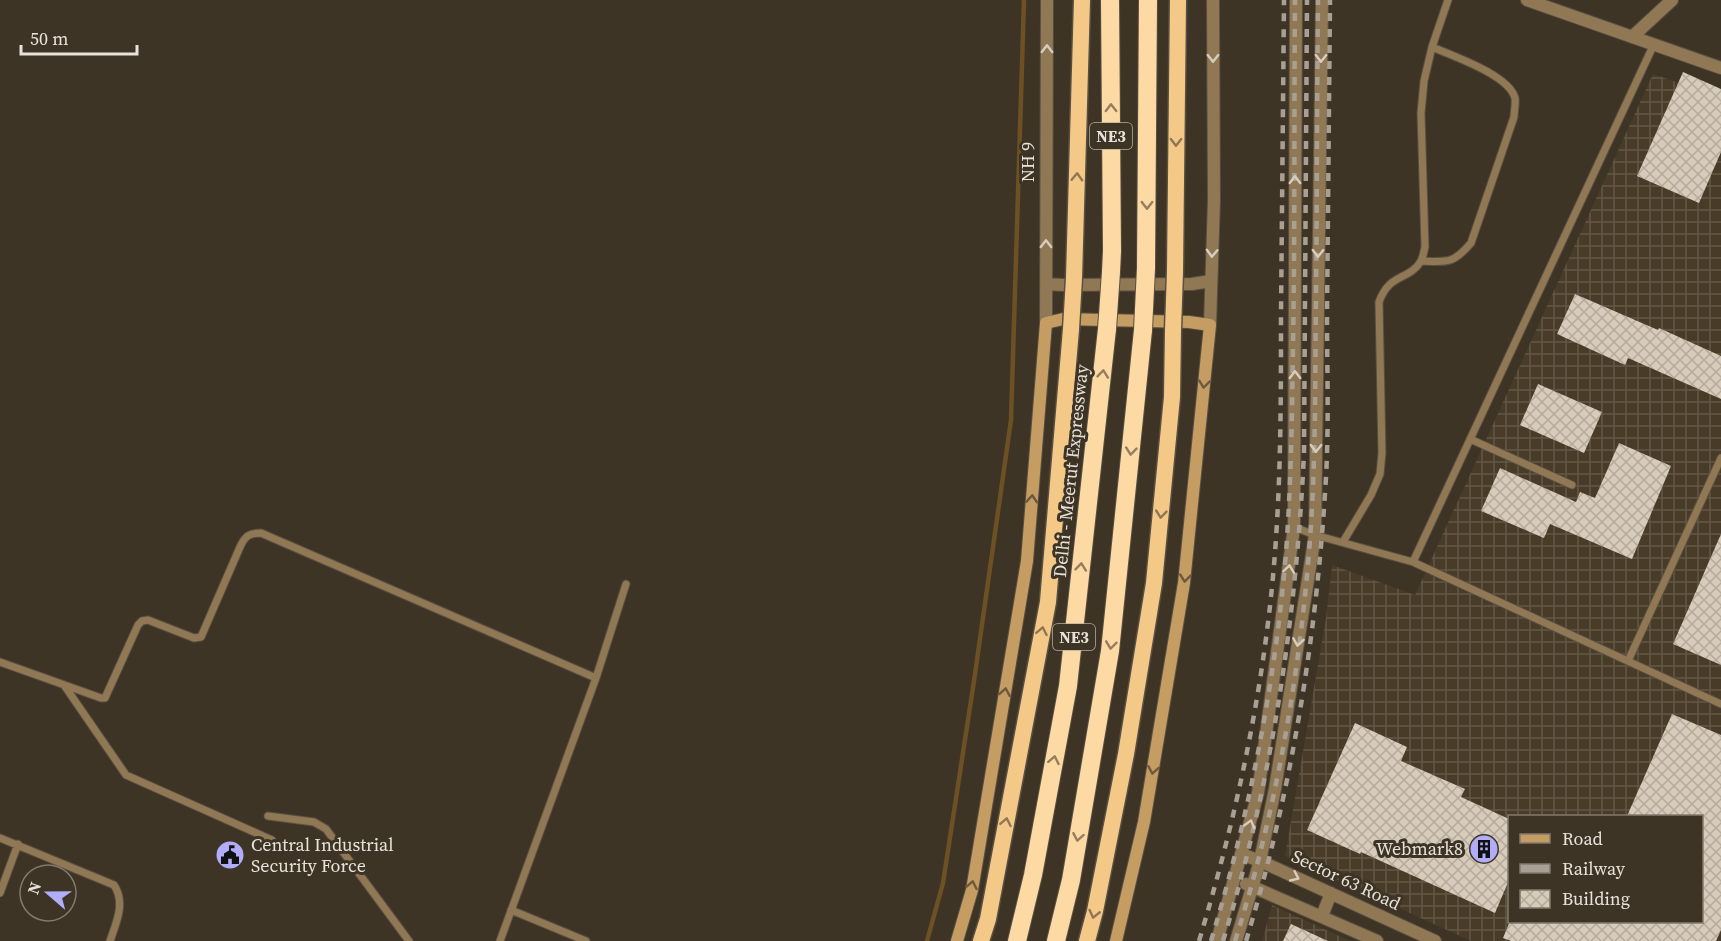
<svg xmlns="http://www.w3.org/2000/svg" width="1721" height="941" viewBox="0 0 1721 941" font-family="'Source Serif 4',serif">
<defs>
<pattern id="industrial-grid" width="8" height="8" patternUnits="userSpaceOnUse" patternTransform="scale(1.5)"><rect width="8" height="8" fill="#483b27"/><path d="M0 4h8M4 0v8" fill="none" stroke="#625746"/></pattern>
<pattern id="building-cross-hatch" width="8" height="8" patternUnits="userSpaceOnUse" patternTransform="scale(1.5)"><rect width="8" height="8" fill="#d7cbba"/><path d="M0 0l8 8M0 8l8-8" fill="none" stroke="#b3a99c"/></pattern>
</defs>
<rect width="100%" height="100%" fill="#3e3426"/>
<!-- industrial -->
<path fill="url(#industrial-grid)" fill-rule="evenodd" d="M1653 74 1721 97V941H1471L1285 856 1326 618 1332 565 1415 595ZM1510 816H1702V922H1510Z
M1272 905 1350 941H1262Z"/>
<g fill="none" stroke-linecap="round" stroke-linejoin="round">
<!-- stream -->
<path stroke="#6d5124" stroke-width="4.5" d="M927 941 943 883 974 681 1011 420 1024 0"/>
</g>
<!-- building -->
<path fill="url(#building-cross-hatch)" d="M1683 72 1721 89V152L1699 203 1637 176Z
M1575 294 1658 330 1659 328 1721 356V399L1628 358 1625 365 1557 334Z
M1538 384 1602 412 1584 453 1520 425Z
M1619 443 1671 466 1632 559 1550 524 1544 538 1481 511 1500 468 1576 502 1580 492 1595 498Z
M1721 534V665L1673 644Z
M1672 714 1721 735V930L1716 941H1511L1503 938 1510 921H1701V816H1627Z
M1355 723 1407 747 1401 761 1465 789 1461 797 1509 819V880L1495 913 1361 852 1360 854 1307 830Z
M1291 924 1328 941H1283Z"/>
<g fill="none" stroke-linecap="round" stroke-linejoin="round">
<!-- service casing -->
<g stroke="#595043" stroke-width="9">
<path id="service" d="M1421 261C1448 262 1453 264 1471 243L1514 117C1514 112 1516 103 1515 98 1509 75 1453 56 1432 47
M1470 439 1572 485
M1294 527 1315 535 1413 562 1721 704
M1343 542 1371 495 1380 474 1382 453 1379 302C1390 272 1409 281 1421 261 1423 257 1424 251 1425 247L1421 113 1424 81 1432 47 1448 0
M1413 562 1654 44
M1628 661 1721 458
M0 662 101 698H105L138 625 142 621 148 620 194 638 201 637 240 547C245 536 249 533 261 533L596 678
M64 685 126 775 272 840
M268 816 314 822 326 829 409 941
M0 838 114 885C126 903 116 923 110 941
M0 893 18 844
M511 910 586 941
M500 941 596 678 626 584"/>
</g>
<!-- minor casing -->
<g stroke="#595043" stroke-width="14">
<path id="minor" d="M1527 0 1721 68
M1632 37 1672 0"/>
</g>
<!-- tertiary casing -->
<g stroke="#595043" stroke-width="14">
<path id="tertiary" d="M1046 284 1063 285 1192 284 1211 281
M1046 323 1047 0
M1210 325 1214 200 1213 0
M1241 854 1260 861 1435 941
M1246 884 1377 941
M1322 916 1331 893
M1217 941 1258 793 1294 527 1296 0
M1236 941 1260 861 1275 789 1315 535 1322 0"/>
</g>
<!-- secondary casing -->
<g stroke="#595043" stroke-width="14">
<path id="secondary" d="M957 941 972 890 1027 561 1046 323 1063 319 1189 322 1210 325 1184 583 1144 822 1116 941"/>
</g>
<!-- trunk casing -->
<g stroke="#595043" stroke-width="19">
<path id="trunk" d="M1175 271 1178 0
M1074 278 1082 0
M981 941 988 919 1048 602 1071 329
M1087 941 1095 911 1126 754 1154 583 1172 397 1173 330"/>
</g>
<!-- motorway casing -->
<g stroke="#595043" stroke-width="20">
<path id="motorway" d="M1110 0 1112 251 1111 272
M1146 268 1148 0
M1017 941 1033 875 1068 686 1107 329
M1056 941 1071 880 1110 651 1143 330"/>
</g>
<!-- service -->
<use href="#service" stroke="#917854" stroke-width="7"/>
<!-- minor -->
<use href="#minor" stroke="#917854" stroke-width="12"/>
<!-- tertiary -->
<use href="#tertiary" stroke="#917854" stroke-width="12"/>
<!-- secondary -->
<use href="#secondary" stroke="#c59d62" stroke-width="12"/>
<!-- trunk -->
<use href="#trunk" stroke="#f4c988" stroke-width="16"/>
<!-- motorway -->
<use href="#motorway" stroke="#fdd9a4" stroke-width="18"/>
<!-- rail -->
<path stroke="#a8a095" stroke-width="4.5" stroke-dasharray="8 8" stroke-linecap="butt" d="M1199 941C1234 825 1260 707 1272 587 1281 496 1281 406 1281 315 1282 210 1283 105 1284 0
M1211 941C1249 815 1275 685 1286 553 1291 485 1292 417 1293 348 1295 232 1294 116 1295 0
M1223 941C1272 782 1296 619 1304 453L1307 0
M1235 941C1276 812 1300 674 1310 539 1316 458 1315 377 1316 296 1317 197 1317 99 1318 0
M1246 941C1292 790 1317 634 1326 477 1329 423 1327 369 1327 315 1328 210 1329 105 1330 0"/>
<!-- trunk-bridge casing -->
<g stroke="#595043" stroke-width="19" stroke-linecap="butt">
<path id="trunk-bridge" d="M1071 329 1074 278
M1173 330 1175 271"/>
</g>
<!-- motorway-bridge casing -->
<g stroke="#595043" stroke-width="20" stroke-linecap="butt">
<path id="motorway-bridge" d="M1107 329 1111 272
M1143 330 1146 268"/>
</g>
<!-- trunk-bridge -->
<use href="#trunk-bridge" stroke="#f4c988" stroke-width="16"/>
<!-- motorway-bridge -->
<use href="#motorway-bridge" stroke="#fdd9a4" stroke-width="18"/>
</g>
<!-- one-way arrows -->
<defs><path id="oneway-chevron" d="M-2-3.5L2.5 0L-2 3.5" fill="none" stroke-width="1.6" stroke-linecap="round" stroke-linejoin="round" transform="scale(1.5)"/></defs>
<g stroke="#d7cdbe">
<use href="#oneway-chevron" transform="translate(1047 49) rotate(-90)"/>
<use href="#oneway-chevron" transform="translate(1213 58) rotate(90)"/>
<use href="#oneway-chevron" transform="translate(1321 58) rotate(91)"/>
<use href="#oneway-chevron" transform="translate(1295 180) rotate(-90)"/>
<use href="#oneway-chevron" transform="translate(1046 244) rotate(-90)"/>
<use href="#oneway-chevron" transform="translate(1212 253) rotate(92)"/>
<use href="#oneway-chevron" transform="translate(1318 253) rotate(91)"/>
<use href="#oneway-chevron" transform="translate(1295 375) rotate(-90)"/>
<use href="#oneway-chevron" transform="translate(1316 448) rotate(91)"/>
<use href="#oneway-chevron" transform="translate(1289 569) rotate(-82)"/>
<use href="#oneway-chevron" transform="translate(1298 642) rotate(99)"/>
<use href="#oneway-chevron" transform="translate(1250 824) rotate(-75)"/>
<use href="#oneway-chevron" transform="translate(1295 877) rotate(25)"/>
</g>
<g stroke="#947e5f">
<use href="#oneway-chevron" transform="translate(1111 108) rotate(-91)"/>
<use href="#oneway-chevron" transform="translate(1147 205) rotate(90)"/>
<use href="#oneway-chevron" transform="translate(1103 374) rotate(-84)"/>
<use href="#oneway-chevron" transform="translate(1131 451) rotate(96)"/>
<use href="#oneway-chevron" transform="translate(1081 567) rotate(-84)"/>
<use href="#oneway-chevron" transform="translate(1111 645) rotate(97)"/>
<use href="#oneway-chevron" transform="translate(1054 760) rotate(-79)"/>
<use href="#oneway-chevron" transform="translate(1078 837) rotate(100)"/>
</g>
<g stroke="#907752">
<use href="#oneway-chevron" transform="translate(1176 142) rotate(91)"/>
<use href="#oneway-chevron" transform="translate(1077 177) rotate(-88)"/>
<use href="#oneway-chevron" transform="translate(1161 514) rotate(96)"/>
<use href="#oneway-chevron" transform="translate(1042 631) rotate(-79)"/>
<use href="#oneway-chevron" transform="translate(1006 822) rotate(-79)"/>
<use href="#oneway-chevron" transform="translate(1094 914) rotate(103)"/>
</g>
<g stroke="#6d593b">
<use href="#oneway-chevron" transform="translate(1204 384) rotate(96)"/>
<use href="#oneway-chevron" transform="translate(1032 499) rotate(-86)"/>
<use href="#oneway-chevron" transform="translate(1185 578) rotate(96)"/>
<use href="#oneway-chevron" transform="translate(1005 692) rotate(-80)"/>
<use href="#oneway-chevron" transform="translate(1153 770) rotate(100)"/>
<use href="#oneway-chevron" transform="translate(972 885) rotate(-79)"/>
</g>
<!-- icons -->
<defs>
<g id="building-disc" transform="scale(1.5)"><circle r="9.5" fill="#b2adf9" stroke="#3e3426"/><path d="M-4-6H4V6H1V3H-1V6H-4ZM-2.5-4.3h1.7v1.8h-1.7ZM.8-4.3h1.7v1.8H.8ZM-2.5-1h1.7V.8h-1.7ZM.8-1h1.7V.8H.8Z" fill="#111"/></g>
<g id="civic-disc" transform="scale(1.5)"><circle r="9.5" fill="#b2adf9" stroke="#3e3426"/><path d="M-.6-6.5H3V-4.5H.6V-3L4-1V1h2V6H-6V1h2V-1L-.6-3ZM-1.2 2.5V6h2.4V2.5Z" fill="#111"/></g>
</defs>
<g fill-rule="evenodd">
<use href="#building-disc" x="1484" y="849"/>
<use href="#civic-disc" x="230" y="855"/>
</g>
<g text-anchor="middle" stroke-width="6" stroke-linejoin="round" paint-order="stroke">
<!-- shield labels -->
<g fill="#3e3426" stroke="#b5aea3" stroke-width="1.5">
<rect x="1090" y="123" width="42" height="26" rx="4.5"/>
<rect x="1053" y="624" width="42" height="26" rx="4.5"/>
</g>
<g font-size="16" font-weight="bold" fill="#e8e2d9">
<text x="1111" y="142">NE3</text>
<text x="1074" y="643">NE3</text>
</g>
<!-- street labels -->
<g font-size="18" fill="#e8e2d9" stroke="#3e3426">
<text transform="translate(1028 162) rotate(-90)" y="6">NH 9</text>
<text transform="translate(1071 471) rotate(-84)" y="6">Delhi - Meerut Expressway</text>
<text transform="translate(1346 880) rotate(25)" y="6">Sector 63 Road</text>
</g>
<!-- poi labels -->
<g font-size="18" fill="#e8e2d9" stroke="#3e3426" text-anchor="start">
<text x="251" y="851">Central Industrial<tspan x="251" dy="21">Security Force</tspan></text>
<text x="1463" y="855" text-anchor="end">Webmark8</text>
</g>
</g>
<!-- legend -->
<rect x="1508" y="815" width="195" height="108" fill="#3e3426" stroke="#827a6e" stroke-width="1.5"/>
<rect x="1520" y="834" width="30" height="9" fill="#c59d62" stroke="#827a6e" stroke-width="1.5"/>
<text x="1562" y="845" font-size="18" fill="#e8e2d9">Road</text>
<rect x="1520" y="864" width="30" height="9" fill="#a8a095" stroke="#827a6e" stroke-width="1.5"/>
<text x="1562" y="875" font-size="18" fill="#e8e2d9">Railway</text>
<rect x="1520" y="890" width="30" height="18" fill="url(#building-cross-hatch)" stroke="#827a6e" stroke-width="1.5"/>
<text x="1562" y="905" font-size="18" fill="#e8e2d9">Building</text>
<!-- north arrow -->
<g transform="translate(48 893) rotate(290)"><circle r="28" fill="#3e3426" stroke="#827a6e" stroke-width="1.5"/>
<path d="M0-4.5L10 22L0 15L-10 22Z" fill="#b2adf9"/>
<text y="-9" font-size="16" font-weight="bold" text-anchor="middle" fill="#e8e2d9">N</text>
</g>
<!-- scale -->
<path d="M21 45v9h116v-9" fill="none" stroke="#e8e2d9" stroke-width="3"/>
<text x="30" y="45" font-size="18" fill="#e8e2d9" stroke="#3e3426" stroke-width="4.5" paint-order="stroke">50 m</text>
</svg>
